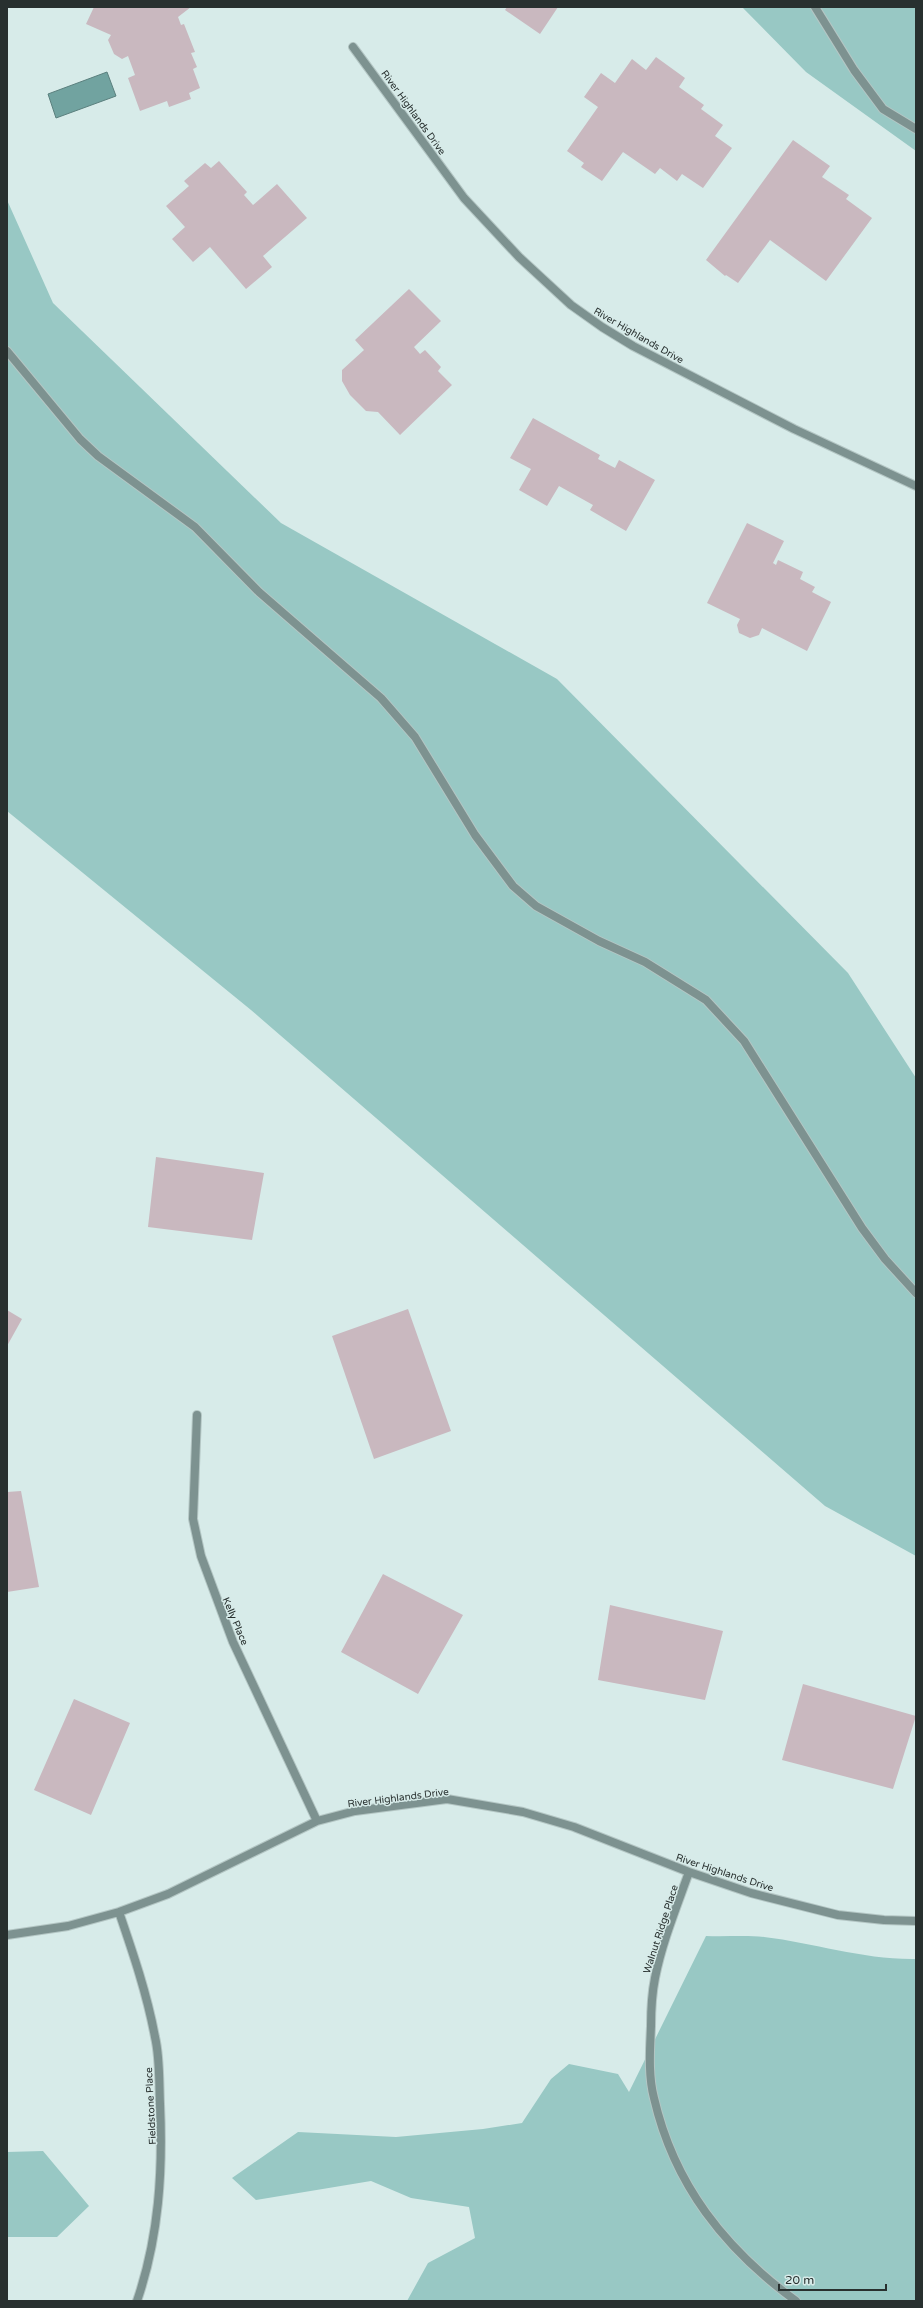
<svg xmlns="http://www.w3.org/2000/svg" width="923" height="2308" viewBox="0 0 923 2308" font-family="'Varela Round',sans-serif">
<rect width="100%" height="100%" fill="#d7ebe9"/>
<!-- green -->
<path fill="#98c8c4" d="M742 7H916V151L806 72Z
M7 200 53 303 281 523 557 679 848 973 916 1078V1556L825 1506 251 1010 7 811Z
M706 1936C725 1937 745 1935 764 1937 815 1943 864 1960 916 1959V2301H407L428 2263 475 2238 469 2207 411 2198 371 2181 256 2200 232 2178 298 2132 396 2137 483 2129 522 2123 551 2079 569 2064 618 2074 629 2092Z
M43 2151 89 2206 57 2237H7V2152Z"/>
<!-- water -->
<path fill="#71a3a0" stroke="#5b807e" d="M107 72 116 96 56 118 48 94Z"/>
<!-- building -->
<path fill="#c9b8bf" d="M94 7H191L178 17 181 25 184 24 195 52 191 53 197 67 193 69 200 88 189 93 191 99 169 107 167 101 140 111 128 78 135 75 128 56 122 59 114 54 108 40 111 35 86 24Z
M507 7H558L540 34 505 10Z
M656 57 685 78 679 87 704 105 701 109 723 125 715 136 732 148 703 188 682 174 677 181 660 168 655 174 623 152 602 181 581 167 584 163 567 151 598 107 584 97 601 73 615 83 632 59 646 70Z
M793 140 830 166 822 177 849 195 846 199 872 218 826 281 770 240 738 283 726 275 725 276 706 260Z
M219 161 247 192 244 195 253 205 277 184 307 218 263 256 272 267 246 289 210 247 193 262 172 239 185 227 166 206 189 186 184 181 205 163 211 168Z
M409 289 441 321 414 347 420 354 425 350 441 367 438 371 452 385 400 435 378 412 366 411 350 395 342 381V370L364 350 355 340Z
M533 418 600 455 598 459 615 468 619 460 655 480 626 531 590 510 593 505 559 486 547 506 519 490 531 469 510 458Z
M747 523 784 541 773 563 776 565 778 560 803 572 800 579 815 587 812 592 831 602 807 651 762 628 759 635 750 638 739 633 737 625 740 619 707 603Z
M156 1157 264 1173 252 1240 148 1227Z
M408 1309 451 1431 374 1459 332 1336Z
M7 1310 22 1319 7 1346Z
M21 1491 39 1587 7 1592V1492Z
M383 1574 463 1615 418 1694 341 1652Z
M610 1605 723 1631 705 1700 598 1680Z
M803 1684 916 1716 893 1789 782 1760Z
M74 1699 130 1723 91 1815 34 1790Z"/>
<g fill="none" stroke-linecap="round" stroke-linejoin="round">
<!-- lane casing -->
<g stroke="#b4c6c4" stroke-width="10">
<path id="lane" d="M815 7 854 70 883 109 916 129
M7 351 80 439 98 456 195 527 259 592 381 698 415 737 475 835 513 886 536 906 599 941 645 962 706 1000 744 1041 862 1228 885 1259 916 1293"/>
</g>
<!-- street casing -->
<g stroke="#b4c6c4" stroke-width="10">
<path id="street" d="M353 47 464 198 519 257 571 305 602 327 633 346 794 429 916 486
M197 1415 193 1519 201 1556 233 1642 317 1821
M689 1872C677 1906 662 1942 655 1978 652 1993 651 2010 651 2026 650 2050 648 2075 654 2098 674 2185 725 2249 796 2301
M119 1912C133 1953 147 1994 155 2037 160 2058 159 2082 160 2104 163 2171 159 2237 137 2301
M7 1935 68 1926 119 1912 168 1894 317 1821 355 1811 447 1799 523 1812 574 1827 689 1872 751 1893 838 1915 884 1920 916 1921"/>
</g>
<!-- lane -->
<use href="#lane" stroke="#7d9290" stroke-width="8"/>
<!-- street -->
<use href="#street" stroke="#7d9290" stroke-width="8"/>
</g>
<g text-anchor="middle" stroke-width="3" stroke-linejoin="round" paint-order="stroke">
<!-- street labels -->
<g font-size="10" fill="#28302f" stroke="#d7ebe9">
<text transform="translate(414 112) rotate(54)" y="4">River Highlands Drive</text>
<text transform="translate(639 335) rotate(30)" y="4">River Highlands Drive</text>
<text transform="translate(236 1621) rotate(67)" y="4">Kelly Place</text>
<text transform="translate(398 1797) rotate(-7)" y="4">River Highlands Drive</text>
<text transform="translate(725 1872) rotate(18)" y="4">River Highlands Drive</text>
<text transform="translate(660 1929) rotate(-72)" y="4">Walnut Ridge Place</text>
<text transform="translate(150 2106) rotate(-93)" y="4">Fieldstone Place</text>
</g>
</g>
<!-- border -->
<rect width="923" height="2308" fill="none" stroke="#28302f" stroke-width="16"/>
<!-- scale -->
<path d="M779 2284v6h107v-6" fill="none" stroke="#28302f" stroke-width="2"/>
<text x="785" y="2284" font-size="12" fill="#28302f" stroke="#d7ebe9" stroke-width="3" paint-order="stroke">20 m</text>
</svg>
